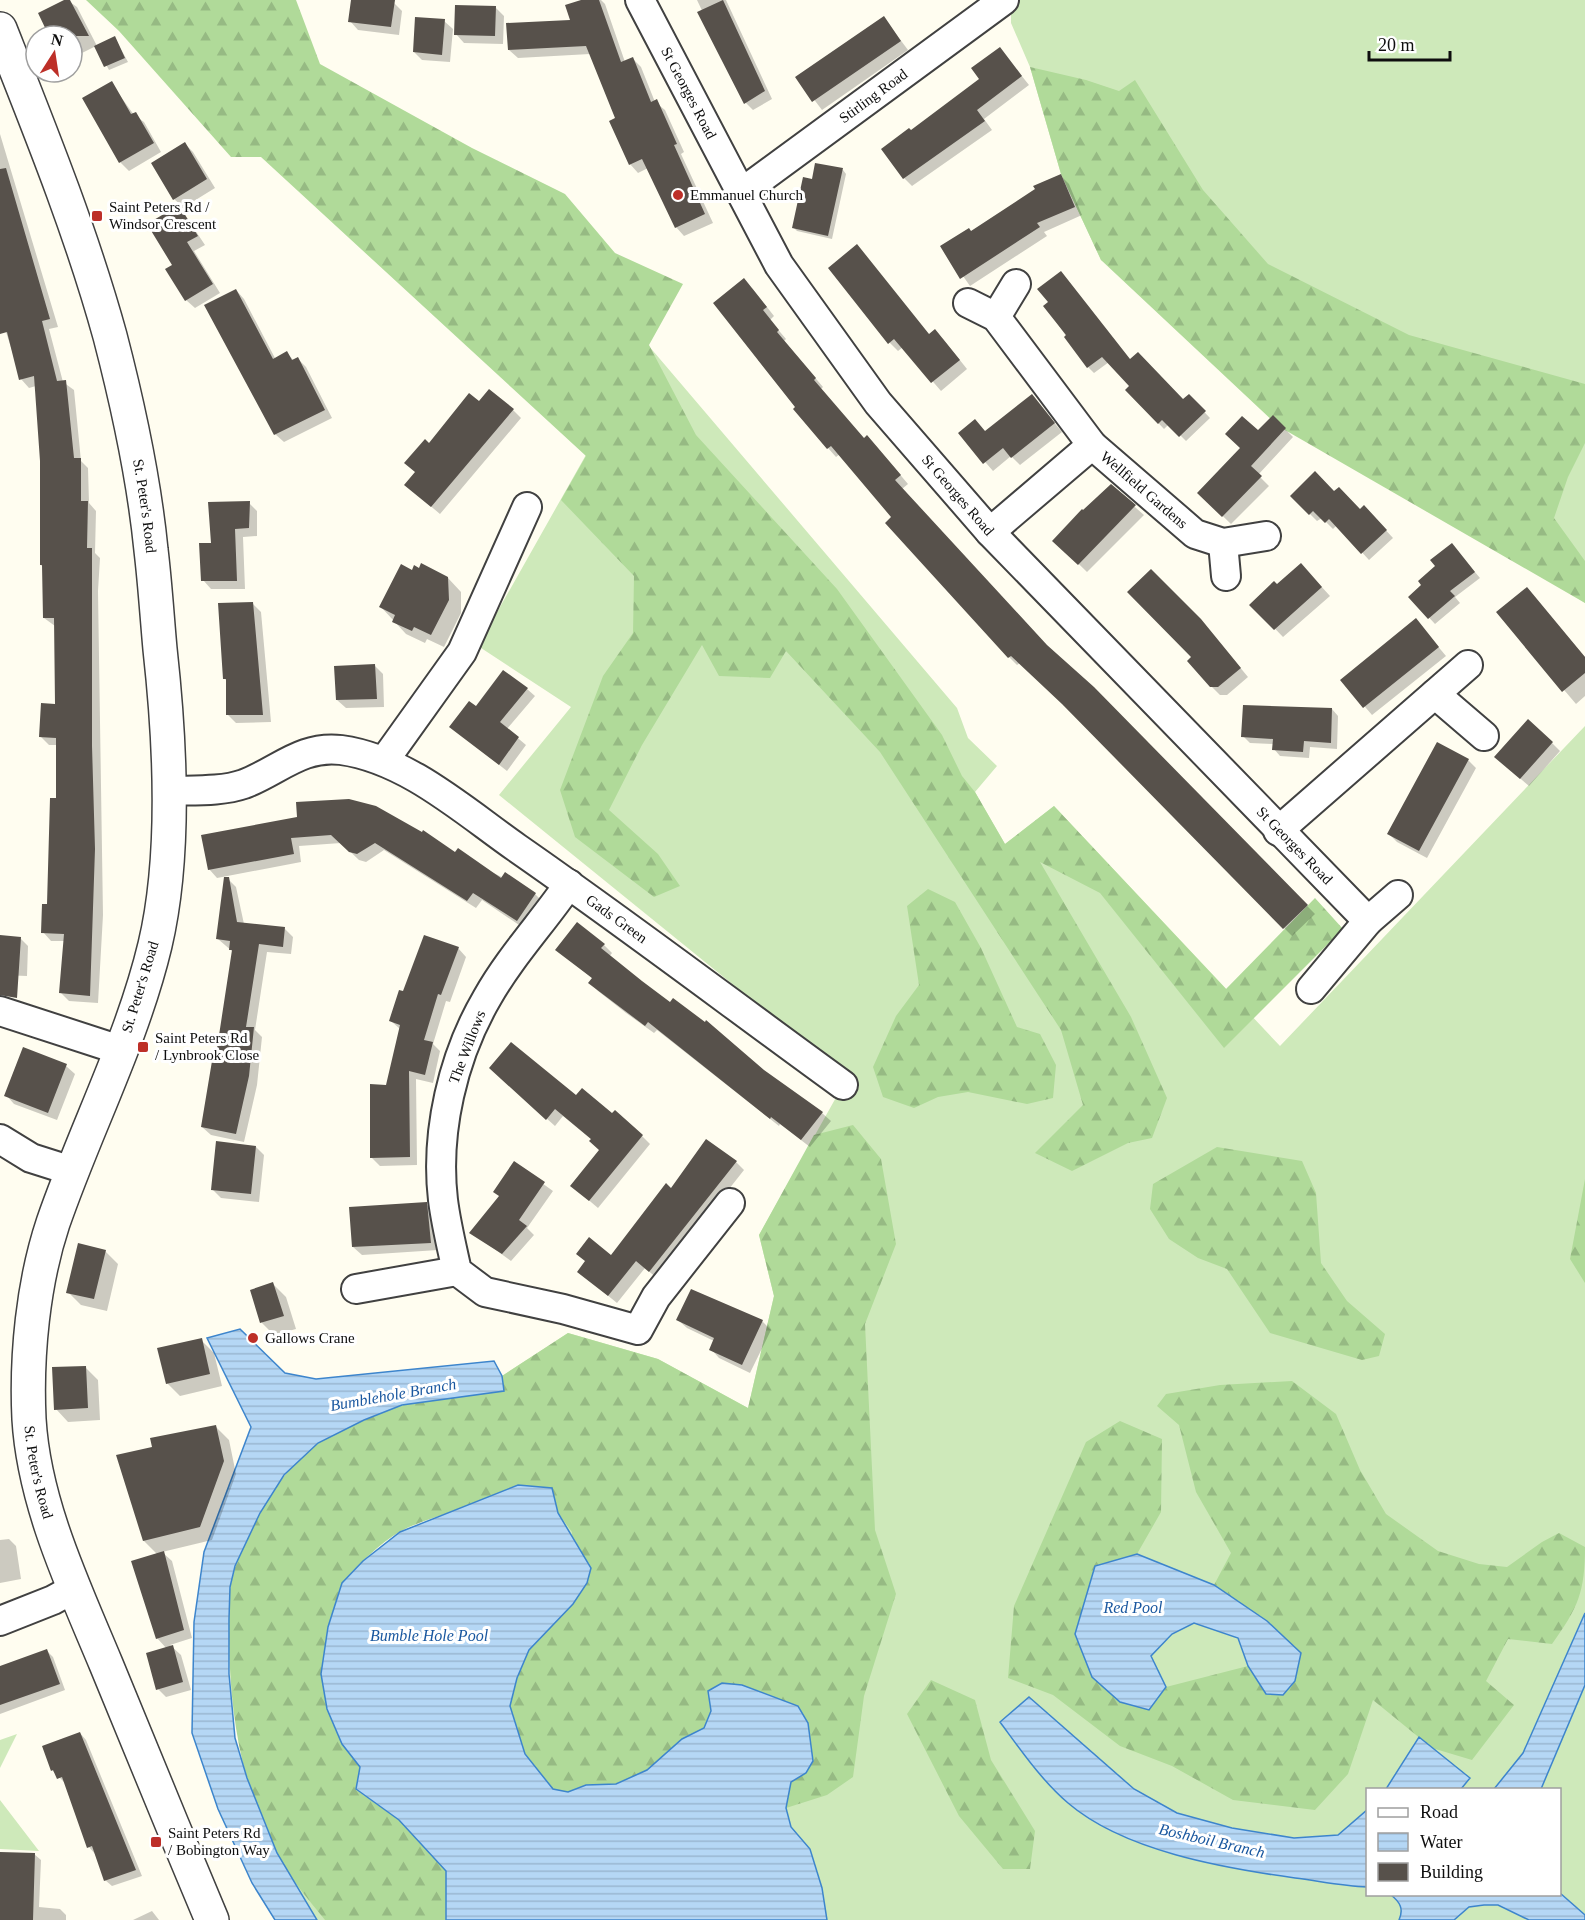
<svg xmlns="http://www.w3.org/2000/svg" width="1585" height="1920" viewBox="0 0 1585 1920" font-family="'Times New Roman',serif">
<defs>
<pattern id="forest-firs" width="22" height="20" patternUnits="userSpaceOnUse" patternTransform="scale(1.5)"><rect width="22" height="20" fill="#b0da99"/><path d="M5 1l3.5 6h-7zM16 11l3.5 6h-7z" fill="#96ba83"/></pattern>
<pattern id="water-rules" width="6" height="5" patternUnits="userSpaceOnUse" patternTransform="scale(1.5)"><rect width="6" height="5" fill="#b5d7f5"/><path d="M0 2.5h6" fill="none" stroke="#9ab7d1"/></pattern>
</defs>
<rect width="100%" height="100%" fill="#fffdf0"/>
<!-- grass -->
<path fill="#cee9ba" fill-rule="evenodd" d="M1011 0H1585V603L1101 260 1061 174 1030 67 1011 23Z
M648 345 957 708 968 738 997 766 975 792 1005 844 1054 806 1280 1046 1585 726V1920H317L277 1853 504 1391 502 1376 568 1333 658 1359 748 1408 774 1296 759 1235 843 1085 842 1073 499 795 571 707 478 646ZM1368 1790H1560V1894H1368Z
M17 1734 0 1768V1740Z
M0 1800 39 1851 0 1849Z"/>
<!-- forest -->
<path fill="url(#forest-firs)" d="M86 0H296L320 64 472 148 565 194 615 253 683 284 649 345 696 435 837 589 942 735 962 776 975 792 1005 844 1054 806 1226 989 1315 898 1343 929 1224 1048 1100 893 1040 862 1131 1017 1167 1098 1152 1138 1128 1143 1072 1171 1035 1153 1083 1105 1061 1030 880 752 786 651 770 678 719 676 702 645 642 745 609 810 658 854 680 886 654 897 575 837 560 790 603 676 633 633 634 576 561 500 586 456 261 157H231L119 31Z
M1030 67 1086 80 1119 91 1135 80 1203 190 1268 264 1409 335 1585 384V443L1568 477 1554 518 1585 561V603L1278 426 1101 260 1061 174Z
M928 889 955 902 981 948 1017 1027 1040 1034 1056 1065 1053 1098 1027 1104 968 1092 938 1097 914 1108 883 1097 873 1067 896 1016 919 985 907 906Z
M853 1125 881 1159 896 1244 865 1324 875 1530 896 1594 864 1696 853 1777 827 1795 786 1808 791 1782 806 1773 813 1761 810 1743 765 1695 742 1685 708 1691 711 1711 704 1728 682 1739 647 1770 616 1784 586 1785 568 1792 553 1789 525 1754 510 1706 517 1678 529 1650 573 1604 572 1532 558 1513 552 1489C504 1501 444 1509 401 1531 379 1543 359 1565 342 1583V1744L360 1767 356 1790 399 1820 446 1871V1920H325C308 1899 290 1878 277 1854 241 1785 230 1715 229 1639 229 1621 227 1601 231 1584 240 1536 278 1472 318 1443 326 1437 337 1433 346 1429 363 1420 382 1412 400 1406 431 1396 472 1395 504 1391L502 1376 568 1333 658 1359 748 1408 774 1296 759 1235 814 1135Z
M1217 1147 1302 1161 1316 1193 1321 1263 1347 1301 1385 1334 1379 1356 1362 1360 1270 1333 1227 1269 1198 1258 1169 1239 1150 1209 1153 1184Z
M1585 1179V1283L1570 1259Z
M1292 1381 1336 1414 1360 1470 1386 1514 1438 1551 1479 1564 1507 1567 1542 1542 1559 1533 1585 1547C1585 1592 1578 1608 1552 1644L1508 1639 1486 1681 1514 1705 1472 1760 1432 1748 1373 1700 1348 1774 1315 1810 1233 1800 1172 1766 1120 1746 1053 1695 1008 1678 1014 1606 1086 1442 1120 1421 1162 1439 1161 1512 1137 1554 1095 1567 1075 1634 1149 1710 1166 1687 1248 1666 1266 1694 1267 1621 1214 1585 1231 1553 1196 1492 1179 1425 1157 1406 1166 1394 1220 1385Z
M931 1680 975 1700 991 1760 1035 1831 1030 1869H1003L959 1816 907 1714Z"/>
<!-- water -->
<path fill="url(#water-rules)" stroke="#3d85cc" stroke-width="1.5" d="M240 1329 285 1373 316 1379 494 1361 502 1376 504 1391 402 1405 364 1420 318 1443 284 1475 260 1513 235 1566 230 1587 229 1619V1674L235 1738 247 1778 277 1853 317 1920H275L252 1883 218 1809 192 1733 194 1622 204 1552 251 1427 207 1338Z
M518 1485 552 1488 558 1513 591 1568 587 1583 573 1604 529 1650 517 1678 510 1706 525 1754 553 1789 568 1792 586 1785 616 1784 647 1770 682 1739 704 1728 711 1711 708 1691 722 1683 742 1685 798 1706 808 1723 813 1761 806 1773 791 1782 786 1808 791 1827 810 1849 822 1888 827 1920H446V1871L399 1820 356 1789 360 1767 342 1744 327 1709 321 1674 328 1627 342 1583 363 1561 400 1532Z
M1137 1554 1214 1585 1267 1621 1301 1653 1295 1681 1283 1695 1266 1694 1248 1666 1238 1638 1194 1623 1172 1634 1151 1656 1166 1687 1149 1710 1120 1702 1092 1677 1075 1634 1095 1566Z
M1585 1613V1685L1541 1789H1494L1523 1753Z
M1029 1697 1134 1789 1177 1813 1232 1828 1294 1838 1338 1835 1367 1810V1887C1343 1886 1319 1881 1295 1878 1223 1868 1124 1851 1068 1803 1042 1781 1020 1749 1000 1722Z
M1419 1737 1470 1778 1461 1789H1386Z
M1560 1893 1585 1915V1920H1529L1498 1905H1484L1469 1907 1454 1920H1399C1404 1909 1400 1902 1391 1895Z"/>
<!-- shadow -->
<path fill="#0003" d="M67 0 77 7 97 46 115 38 128 62 109 70 96 46 72 58V36H51Z
M353 0 394 3 402 11 399 35 358 30 350 21Z
M585 0H601L605 4 625 62 633 59 641 67 655 102 665 110 684 152 681 154 713 223 684 236 676 227 648 168 638 173 630 164 616 119 590 54 518 58 509 50 572 22Z
M697 0H726L772 99 753 110 746 103Z
M495 7 504 16 503 44 464 43 456 34Z
M884 18 908 50 822 110 797 77Z
M444 21 453 29 450 62 422 60 414 52Z
M1000 49 1029 85 984 119 992 130 912 186 904 178 911 132 981 79Z
M111 83 134 115 144 122 161 152 129 171 120 162 84 99Z
M0 134 58 327 49 329 63 382 74 390 81 461 88 468 89 503 96 511 95 553 100 558 98 591 103 915 98 1003 69 1001 61 993 65 941H51L43 932 49 906 57 799V745H49L41 737 56 705 55 626 44 618 43 567 41 565 42 461 36 386 29 388 21 379 0 313Z
M185 144 193 152 215 188 181 209 205 245 194 251 220 293 195 308 186 300 174 266 149 225 181 205 174 199Z
M816 164 843 170 846 174 832 239 797 231 793 227 813 181Z
M1061 176 1069 184 1082 215 1044 232 1047 236 970 286 942 246 971 232Z
M830 268 930 335 943 339 967 369 941 391 903 347 898 351 890 343Z
M752 288 774 316 770 320 786 339 784 341 823 387 821 389 864 440 875 445 908 484 902 489 1050 650 1093 688 1315 914 1292 936 1069 710 1020 663 1017 665 1009 657 840 454 836 457 828 448 758 360Z
M236 290 244 299 276 360 287 353 294 361 298 359 306 367 332 418 284 442 275 434Z
M1045 306 1131 361 1183 401 1189 396 1210 418 1186 441 1169 424 1164 429 1127 390 1131 386 1109 362 1094 373 1088 367Z
M1032 396 1062 432 1020 465 1011 456 993 471 960 433 985 432Z
M479 404 513 410 521 418 440 514 415 493 416 473 430 445Z
M1273 417 1293 437 1258 475 1269 486 1231 524 1199 493Z
M1111 486 1144 515 1087 572 1054 540Z
M1334 493 1360 511 1371 514 1393 538 1369 560 1337 525 1333 529 1322 518 1317 521 1292 496Z
M249 503 257 511V536L243 537 245 589H211L203 580 213 545Z
M1452 545 1480 578 1455 597 1460 603 1435 624 1410 597 1423 585Z
M412 572 448 578 461 592V613L444 647 427 639 425 643 406 634 381 607Z
M1309 573 1330 596 1283 637 1252 605 1277 586Z
M1526 589 1585 657V696L1576 704 1498 612Z
M253 604 261 612 271 722 236 723 228 715 227 681 224 678Z
M1416 620 1446 656 1372 715 1342 680Z
M1209 630 1248 677 1227 695H1220L1211 686Z
M375 666 383 674 384 707 346 708 337 700Z
M527 689 535 696 507 729 526 745 507 771 451 727 477 708Z
M1332 709 1338 716 1337 749 1310 747 1309 758 1280 756 1274 749V744L1250 743 1243 736Z
M1552 743 1560 751 1529 786 1505 765Z
M1468 760 1476 768 1427 858 1397 842 1389 834Z
M299 818 456 854 535 894 543 902 525 929 482 900 476 908 384 850 366 862 359 860 341 843 299 846 301 862 217 878 209 869Z
M228 879 236 887 244 924 284 928 293 937 291 954 267 952 255 1030 262 1037 257 1085 244 1142 211 1135 202 1127 217 1057 233 952 218 939Z
M0 937 20 938 28 946 27 976 0 975Z
M604 945 612 953 609 957 671 1004 705 1024 763 1071 822 1113 831 1121 810 1147 780 1124 779 1126 657 1030 654 1033 626 1013 598 991 590 983 593 979 557 950Z
M458 948 466 957 450 1002 446 1001 433 1044 440 1051 433 1083 416 1079 417 1165 380 1166 371 1157 400 1029 391 1021 404 993Z
M24 1049 66 1066 75 1074 57 1120 14 1104 6 1095Z
M499 1076 576 1097 642 1136 650 1144 598 1208 572 1186 601 1150 592 1140 563 1116 555 1126Z
M256 1147 264 1155 259 1202 221 1198 213 1190Z
M736 1162 744 1170 658 1279 645 1268 617 1303 579 1272 611 1257 672 1190Z
M514 1163 553 1191 527 1228 534 1235 511 1261 471 1232 500 1197Z
M426 1204 434 1212 438 1250 362 1255 353 1247Z
M105 1251 118 1264 107 1311 81 1305 68 1292Z
M273 1284 286 1297 296 1329 274 1335 262 1323Z
M678 1320 762 1321 771 1330 750 1373 719 1358 711 1349 714 1341 687 1328Z
M201 1340 214 1353 222 1386 180 1396 167 1383Z
M85 1367 98 1380 100 1420 68 1422 56 1409Z
M216 1427 229 1440 236 1474 212 1540 162 1552 172 1561 192 1638 170 1645 181 1655 191 1690 166 1697 158 1689 167 1649 157 1638 158 1555 144 1541 154 1448Z
M9 1539 16 1546 21 1579 0 1583V1540Z
M47 1651 53 1657 65 1690 0 1714V1667Z
M80 1733 86 1740 142 1876 112 1886 105 1880 95 1854 89 1847 66 1784 52 1770Z
M0 1853 34 1854 41 1860 39 1907 60 1909 66 1915V1920H0Z
M152 1911 159 1920H133Z"/>
<!-- building -->
<path fill="#57514b" d="M64 0H70L89 36H49L38 13Z
M351 0H395L391 27 348 22Z
M581 0H599L621 62 633 57 651 102 657 99 677 144 674 145 705 214 675 228 642 159 629 165 609 121 615 118 586 46 508 50 506 23 570 20 565 5Z
M723 0 765 91 744 104 697 12Z
M455 5 496 6 495 36 454 35Z
M884 16 901 41 812 102 795 77Z
M415 17 445 19 442 55 413 52Z
M115 36 125 58 104 67 94 46Z
M1000 47 1022 76 977 110 985 121 903 179 881 149 909 128 911 130 979 79 971 68Z
M112 81 131 114 136 112 154 143 119 163 82 98Z
M185 142 207 179 173 200 151 163Z
M815 163 843 168 828 236 792 228 803 177 812 179Z
M6 168 50 319 42 321 57 381 66 380 74 458H81V501H88L87 548H92V746L95 849 90 996 59 993 64 934 41 933 42 904H47L50 798H56V738L39 737 41 703 55 704 54 618H43L42 565H40V461L34 376 19 380 7 332 0 334V169Z
M1061 174 1075 207 1037 223 1040 227 960 279 940 246 969 228 971 231 1035 189 1033 186Z
M179 205 198 236 187 242 213 284 185 301 165 269 172 265 147 224Z
M857 244 929 334 935 329 960 360 931 383 894 339 888 344 828 268Z
M1061 271 1130 359 1138 352 1183 399 1189 394 1206 411 1179 437 1162 420 1158 424 1125 390 1129 386 1102 357 1087 368 1064 337 1066 335 1043 306 1048 302 1037 289Z
M744 278 767 307 763 310 779 330 777 332 816 378 814 380 864 438 867 435 901 475 895 480 1047 645 1094 687 1308 905 1283 929 1062 704 1011 656 1008 658 885 523 891 517 831 446 827 449 793 409 795 407 713 303Z
M236 289 273 359 287 351 292 360 298 357 325 410 274 435 204 305Z
M489 389 514 409 431 507 404 485 415 472 404 463 425 439 429 443 469 393 479 401Z
M1032 394 1055 423 1011 458 1003 448 983 464 958 433 975 419 985 431Z
M1273 415 1286 428 1251 466 1262 476 1222 517 1197 493 1240 448 1225 434 1242 416 1258 430Z
M1315 471 1334 491 1339 487 1360 509 1364 505 1387 530 1361 554 1329 519 1325 523 1313 511 1309 515 1290 496Z
M1111 484 1136 505 1078 565 1052 541 1082 509 1083 510Z
M250 501 249 528 235 529 237 581H201L199 543H211L208 502Z
M1452 543 1475 572 1450 591 1455 596 1428 619 1408 597 1421 585 1418 581 1435 566 1430 560Z
M421 563 448 577 449 600 431 635 414 627 412 631 392 622 395 615 379 607 401 564 412 570 414 565 419 568Z
M1301 563 1322 587 1274 630 1249 605 1274 581 1277 584Z
M1151 569 1201 619 1241 668 1218 687H1210L1187 661 1191 657 1127 592Z
M1527 587 1585 657V673L1562 692 1496 612Z
M253 602 263 715H226V679H223L218 603Z
M1416 618 1439 647 1363 708 1340 680Z
M375 664 377 699 336 700 334 666Z
M503 670 528 688 500 722 519 737 499 765 449 727 469 701 476 706Z
M1243 705 1332 708 1331 743 1304 741 1303 752 1272 750 1273 739 1241 737Z
M1528 719 1553 742 1520 779 1494 757Z
M1437 742 1469 759 1419 851 1387 834Z
M349 799 376 806 422 832 423 830 455 852 458 848 501 878 505 872 536 893 517 921 473 893 467 901 375 843 357 854 349 852 331 835 291 838 294 854 208 870 201 835 297 817 296 802Z
M224 877H229L237 922 285 927 283 947 259 944 246 1027H254L249 1076 236 1134 201 1127 213 1055H216L232 950H229L230 941 216 939Z
M577 922 605 944 601 948 642 981 670 1002 673 998 705 1022 706 1020 764 1070 823 1112 801 1140 771 1117 770 1119 648 1022 645 1026 588 983 592 978 555 950Z
M0 935 21 937 17 998 0 995Z
M424 935 459 947 441 995 438 994 424 1040 433 1042 425 1075 409 1071 410 1157 370 1158V1084L386 1085 400 1025 389 1021 399 990 403 991Z
M511 1042 576 1095 582 1088 612 1113 615 1110 643 1135 589 1201 570 1186 599 1150 589 1141 591 1139 555 1109 546 1120 489 1068Z
M23 1047 67 1064 48 1113 4 1096Z
M706 1139 737 1161 649 1272 636 1261 608 1296 577 1272 585 1261 576 1254 589 1237 611 1255 666 1183 671 1188Z
M216 1141 256 1146 251 1194 211 1190Z
M514 1161 545 1182 519 1220 527 1226 502 1254 469 1233 499 1196 493 1192Z
M427 1202 431 1243 352 1247 349 1207Z
M78 1243 106 1250 94 1299 66 1293Z
M273 1282 284 1316 260 1323 250 1290Z
M691 1289 763 1320 742 1365 709 1350 714 1338 676 1320Z
M202 1338 210 1374 166 1384 157 1348Z
M86 1366 88 1408 54 1410 52 1367Z
M216 1425 224 1461 200 1527 143 1541 116 1455 152 1447 150 1438Z
M164 1551 184 1630 156 1639 131 1561Z
M173 1645 183 1682 156 1690 146 1653Z
M47 1649 60 1684 0 1705V1666Z
M80 1732 136 1870 104 1881 92 1846 87 1848 62 1777 57 1779 53 1770 51 1771 42 1746Z
M0 1852 35 1853 33 1920H0Z"/>
<g fill="none" stroke-linecap="round" stroke-linejoin="round">
<!-- minor casing -->
<g stroke="#414141" stroke-width="32">
<g id="minor">
<path id="s1" d="M640 0 779 265 878 403 990 532 1368 921"/>
<path id="s2" d="M741 193 1004 0"/>
<path id="s3" d="M968 303 996 317 1092 445 1195 534 1223 543 1266 536"/>
<path d="M996 317 1016 284"/>
<path d="M990 532 1092 445"/>
<path d="M1223 543 1226 576"/>
<path d="M1435 694 1484 736"/>
<path d="M384 761 462 652 527 507"/>
<path id="s4" d="M168 791C192 790 221 792 244 784 278 771 302 745 341 750 407 759 464 811 517 848 628 925 734 1006 843 1085"/>
<path d="M1278 831 1468 665"/>
<path d="M569 884C543 922 510 957 487 998 453 1056 435 1132 443 1200 446 1224 452 1248 457 1271L485 1292 563 1309 638 1330 656 1297 730 1203"/>
<path d="M1311 989 1368 921 1398 895"/>
<path d="M0 1011 120 1050"/>
<path d="M0 1139 31 1158 72 1171"/>
<path d="M356 1289 457 1271"/>
<path d="M0 1621 53 1600 75 1588"/>
</g>
</g>
<!-- tertiary casing -->
<g stroke="#414141" stroke-width="36">
<g id="tertiary">
<path id="s5" d="M0 29C40 130 81 231 110 336 128 405 144 479 151 550 155 583 157 616 160 649 170 739 176 856 155 945 132 1041 85 1130 53 1223 33 1283 26 1356 29 1419 34 1504 74 1587 106 1664 141 1749 176 1835 212 1920"/>
</g>
</g>
<!-- minor -->
<use href="#minor" stroke="#fff" stroke-width="28"/>
<!-- tertiary -->
<use href="#tertiary" stroke="#fff" stroke-width="33"/>
</g>
<!-- markers -->
<g fill="#bd2f28" stroke="#fff" stroke-width="2">
<circle cx="678" cy="195" r="6"/>
<rect x="91" y="210" width="12" height="12" rx="3"/>
<rect x="137" y="1041" width="12" height="12" rx="3"/>
<circle cx="253" cy="1338" r="6"/>
<rect x="150" y="1836" width="12" height="12" rx="3"/>
</g>
<g text-anchor="middle" stroke-width="6" stroke-linejoin="round" paint-order="stroke">
<!-- street labels -->
<g font-size="15" fill="#0e0e0e" stroke="#fff">
<text dy="5" stroke="none"><textPath href="#s1" startOffset="105">St Georges Road</textPath></text>
<text dy="5" stroke="none"><textPath href="#s2" startOffset="164">Stirling Road</textPath></text>
<text dy="5" stroke="none"><textPath href="#s3" startOffset="260">Wellfield Gardens</textPath></text>
<text dy="5" stroke="none"><textPath href="#s1" startOffset="591">St Georges Road</textPath></text>
<text dy="5" stroke="none"><textPath href="#s5" startOffset="500">St. Peter's Road</textPath></text>
<text dy="5" stroke="none"><textPath href="#s1" startOffset="1077">St Georges Road</textPath></text>
<text dy="5" stroke="none"><textPath href="#s4" startOffset="507">Gads Green</textPath></text>
<text transform="translate(140 987) rotate(-73)" y="5">St. Peter's Road</text>
<text transform="translate(467 1047) rotate(-69)" y="5">The Willows</text>
<text dy="5" stroke="none"><textPath href="#s5" startOffset="1490">St. Peter's Road</textPath></text>
</g>
<!-- poi labels -->
<g font-size="15" fill="#0e0e0e" stroke="#fff" text-anchor="start">
<text x="690" y="200">Emmanuel Church</text>
<text x="109" y="212">Saint Peters Rd /<tspan x="109" dy="17">Windsor Crescent</tspan></text>
<text x="155" y="1043">Saint Peters Rd<tspan x="155" dy="17">/ Lynbrook Close</tspan></text>
<text x="265" y="1343">Gallows Crane</text>
<text x="168" y="1838">Saint Peters Rd<tspan x="168" dy="17">/ Bobington Way</tspan></text>
</g>
<!-- water labels -->
<g font-size="16" font-style="italic" fill="#19579f" stroke="#fff">
<text transform="translate(393 1394) rotate(-10)" y="6">Bumblehole Branch</text>
<text x="1133" y="1613">Red Pool</text>
<text x="429" y="1641">Bumble Hole Pool</text>
<text transform="translate(1212 1840) rotate(13)" y="6">Boshboil Branch</text>
</g>
</g>
<!-- legend -->
<rect x="1366" y="1788" width="195" height="108" fill="#ffffff" stroke="#9f9f9f" stroke-width="1.5"/>
<rect x="1378" y="1808" width="30" height="9" fill="#ffffff" stroke="#9f9f9f" stroke-width="1.5"/>
<text x="1420" y="1818" font-size="18" fill="#0e0e0e">Road</text>
<rect x="1378" y="1833" width="30" height="18" fill="url(#water-rules)" stroke="#9f9f9f" stroke-width="1.5"/>
<text x="1420" y="1848" font-size="18" fill="#0e0e0e">Water</text>
<rect x="1378" y="1863" width="30" height="18" fill="#57514b" stroke="#9f9f9f" stroke-width="1.5"/>
<text x="1420" y="1878" font-size="18" fill="#0e0e0e">Building</text>
<!-- north arrow -->
<g transform="translate(54 54) rotate(12)"><circle r="28" fill="#ffffff" stroke="#9f9f9f" stroke-width="1.5"/>
<path d="M0-4.5L10 22L0 15L-10 22Z" fill="#bd2f28"/>
<text y="-9" font-size="16" font-weight="bold" text-anchor="middle" fill="#0e0e0e">N</text>
</g>
<!-- scale -->
<path d="M1369 51v9h81v-9" fill="none" stroke="#0e0e0e" stroke-width="3"/>
<text x="1378" y="51" font-size="18" fill="#0e0e0e" stroke="#ffffff" stroke-width="4.5" paint-order="stroke">20 m</text>
</svg>
